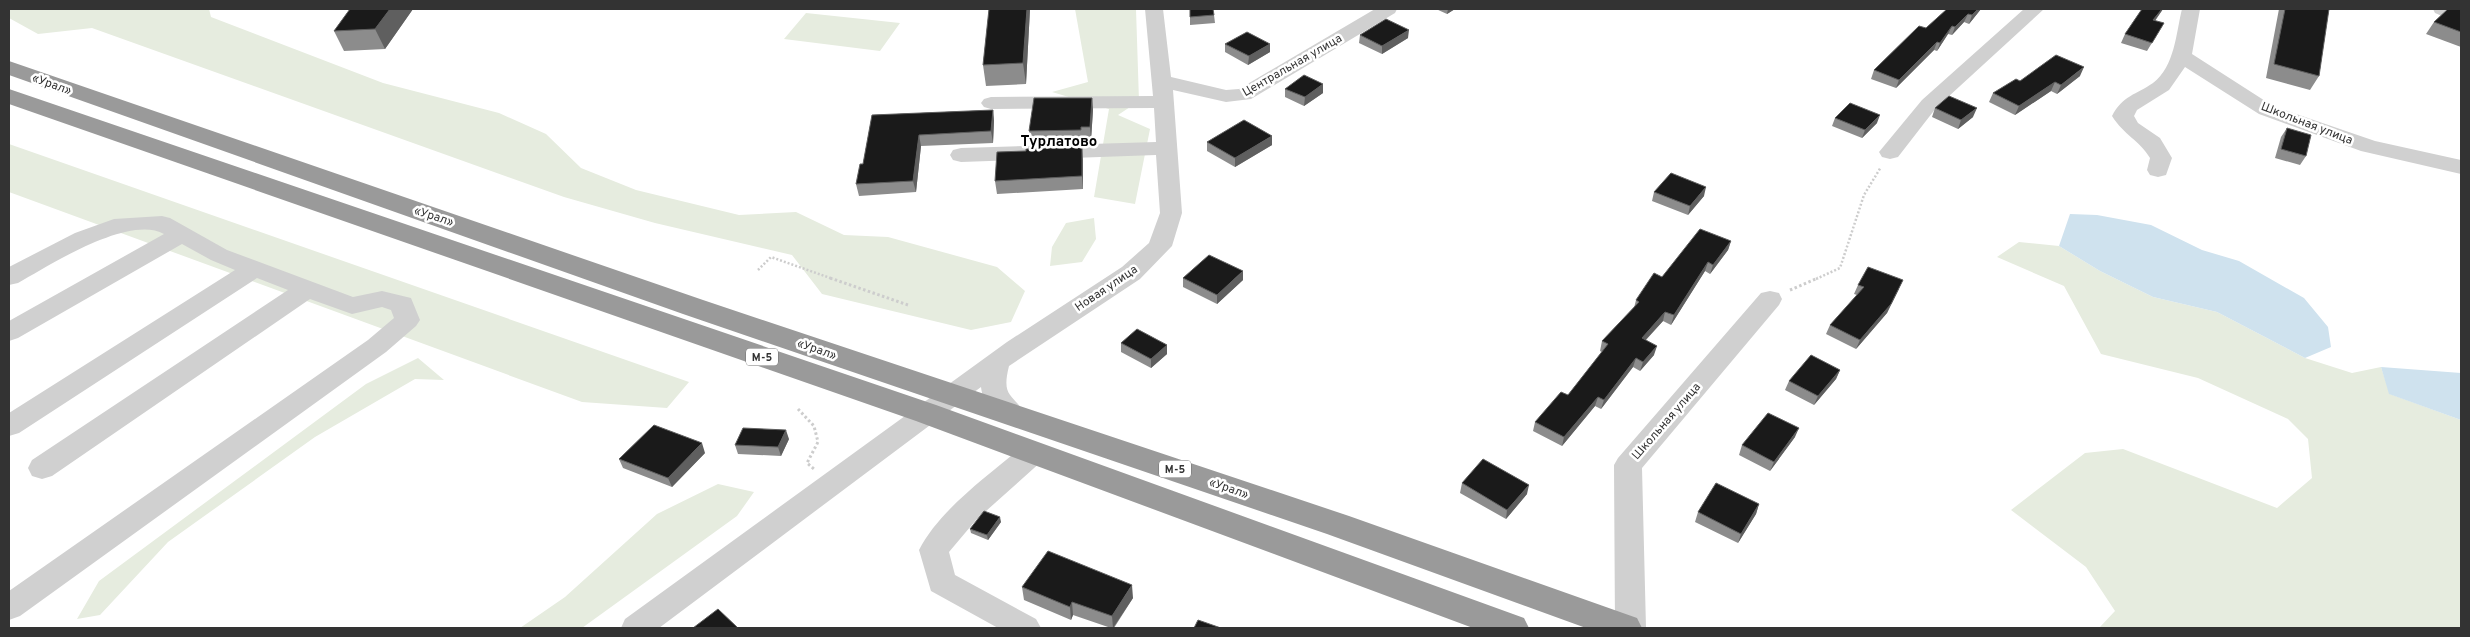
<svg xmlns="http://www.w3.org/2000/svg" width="2470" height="637" viewBox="0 0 2470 637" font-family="Overpass,sans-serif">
<rect width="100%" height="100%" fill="#fff"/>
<!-- green -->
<path fill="#e6ecdf" d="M9 9H209L211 17 383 83 499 113 546 134 581 168 636 190 739 215 796 212 844 235 888 237 997 267 1025 291 1011 322 971 330 822 294 792 255 655 223 564 197 92 28 38 34 9 18Z
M1075 9H1136L1139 101 1118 115 1150 129 1135 204 1094 197 1109 109 1052 92 1088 82Z
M806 13 900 23 880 51 784 39Z
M9 144 689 382 667 408 582 402 9 192Z
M1094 218 1096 239 1082 262 1050 266 1052 247 1066 223Z
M2019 242 2059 246 2100 271 2153 297 2217 312 2305 358 2352 373 2381 367 2390 394 2461 420V628H2099L2115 611 2086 567 2011 510 2085 453 2123 449 2277 508 2312 478 2308 439 2288 419 2198 378 2101 354 2064 286 1997 257Z
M418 358 444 380 415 379 315 437 168 542 100 615 77 619 99 581 366 384Z
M718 484 754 492 737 516 582 628H520L565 597 657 514Z"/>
<!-- water -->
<path fill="#cfe2ee" d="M2070 214 2097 215 2151 225 2202 250 2239 261 2304 298 2328 327 2331 347 2305 358 2217 312 2153 297 2100 271 2059 246Z
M2381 367 2461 373V420L2389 394Z"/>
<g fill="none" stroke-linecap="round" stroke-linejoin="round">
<!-- path-far1 -->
<path stroke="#cdcdcd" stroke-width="2.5" stroke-dasharray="2 2" stroke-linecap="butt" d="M758 270 771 257 833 279
M1816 279 1840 268 1864 195 1881 167"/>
<!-- path -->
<path stroke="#cdcdcd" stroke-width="3" stroke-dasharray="2.5 2.5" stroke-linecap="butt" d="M830 278 908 305
M1790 290 1818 278
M798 409 814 426 818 442 807 463 814 469"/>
<!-- minor -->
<path fill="#d0d0d0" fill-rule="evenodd" d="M1145 9H1163L1171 77 1226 90 1239 89 1375 9H1397L1395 13 1251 99 1226 102 1173 90 1182 213 1172 246 1140 279 1009 366C1001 398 1013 393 1025 414L1022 421 1012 424C995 419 983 405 981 387L659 628H621L625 619 1007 342 1122 267 1149 243 1160 213 1156 155 961 162 953 160 950 155 953 150 961 148 1156 142 1154 108 991 109 984 107 981 103 984 99 991 97 1153 96Z
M2024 9H2044L1936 108 1898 157 1890 159 1882 157 1879 152 1922 100Z
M2182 9H2200L2192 54 2273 106 2375 141 2461 160V174L2361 151 2259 114 2185 67 2169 90 2137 110 2134 116 2138 123 2160 138 2172 158 2166 175 2158 177 2150 175 2147 170 2150 158C2139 140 2124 135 2112 116 2123 95 2136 95 2153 83 2175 66 2176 33 2182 9Z
M2433 9H2457L2461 11V24L2435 13Z
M162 216 170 218 227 250 353 297 382 291 411 298 420 320 416 326 386 352 20 616 9 620V591L368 340 394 318 391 310 382 307 352 314 310 299 52 476 42 479 32 476 28 468 32 460 288 290 257 278 19 433 9 436V413L235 270 211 260 182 244 18 338 9 341V321L164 234C129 214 50 265 18 283L9 285V267L75 233 114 219Z
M1770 291 1779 293 1782 299 1779 305 1642 468 1646 628H1615L1614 465 1618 458 1761 293Z
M1033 443 1043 446 1047 453 1043 460 976 520 949 552 955 575 1036 619 1041 628H998L931 591 919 550C940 509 989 475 1023 446Z"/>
<!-- highway -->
<path fill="#9a9a9a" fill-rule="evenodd" d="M9 61 703 300 1349 516 1637 618 1642 628H1586L1327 534 683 314 9 75Z
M9 89 936 405 1524 618 1529 628H1473L916 421 9 104Z"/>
</g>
<!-- wall -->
<path fill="#8c8c8c" d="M350 9H413L385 49 344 51 334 31Z
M989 9H1030L1026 84 986 86 983 65Z
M1190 9 1214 15 1215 23 1190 25Z
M1436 9H1455L1447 14Z
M1947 9H1981L1969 24 1964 22 1952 35 1948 34 1937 51 1934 50 1896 88 1871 79 1874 70 1926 28Z
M2142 9H2163L2155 21 2164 23 2147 51 2121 43 2125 34Z
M2279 9H2329L2319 76 2310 90 2266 78Z
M2461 10V47L2426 34 2434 22Z
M1360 35 1408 38 1382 54 1359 43Z
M1225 44 1270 52 1248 65 1225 52Z
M2080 76 2057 94 2051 91 2015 115 1989 102 1993 93 2020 81Z
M1323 84V93L1304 106 1285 97V89Z
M1092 98 1093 110 1091 140H1083V142L1031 144 1029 131Z
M1935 108 1973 117 1958 129 1932 117Z
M993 110 994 121 993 143 921 146 916 192 859 196 856 184 863 164 872 115Z
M1835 118 1877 123 1862 138 1832 126Z
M2287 128 2306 156 2300 165 2275 158 2281 137Z
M1207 142 1272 145 1235 167 1207 151Z
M1083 160V189L997 194 995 181Z
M1654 192 1704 196 1688 215 1652 201Z
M1731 241 1728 250 1710 274 1705 271 1671 325 1663 321 1646 340 1654 355 1640 371 1633 367 1601 409 1595 406 1562 446 1533 431 1535 422 1568 395 1602 352 1600 351 1602 341 1634 308 1636 300 1662 277Z
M1183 278 1243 280 1217 304 1183 287Z
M1858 285 1899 289 1887 313 1856 349 1826 334 1830 325 1857 295 1854 294Z
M1121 343 1167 345V354L1151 368 1121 352Z
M1840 370 1836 379 1814 405 1785 390 1789 381Z
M1795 437 1770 471 1739 455 1742 445Z
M789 439 781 456 738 454 735 445Z
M705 453 672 487 623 468 619 459Z
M1462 483 1527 494 1506 519 1460 493Z
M1759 504 1756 514 1738 543 1695 522 1698 512Z
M1001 522 988 540 971 533 970 529Z
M1022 587 1133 598 1114 628H1111L1073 615 1071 620 1024 600Z"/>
<!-- shaded-wall -->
<path fill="#5f5f5f" d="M390 9H413L385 49 375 29Z
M1027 9H1030L1026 84 1023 63Z
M1448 9H1455L1447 14Z
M1978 9H1981L1969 24 1972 15Z
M2162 9H2163L2149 29 2153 20Z
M1968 14 1964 22 1952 35 1955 27Z
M1952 26 1948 34 1937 51 1940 43Z
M1409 30 1408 38 1382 54V46Z
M1937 42 1934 50 1896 88 1899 80Z
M1270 44V52L1248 65 1249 56Z
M2084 67 2080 76 2057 94 2061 85Z
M2055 82 2051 91 2015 115 2019 106Z
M1323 84V93L1304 106 1305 97Z
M1092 98 1093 110 1091 140 1090 127Z
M1977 108 1973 117 1958 129 1961 120Z
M993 110 994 121 993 143 991 131Z
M1880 115 1877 123 1862 138 1865 130Z
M919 135 921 146 916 192 913 181Z
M1272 136V145L1235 167V158Z
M1082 147 1083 160V189L1082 176Z
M1706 187 1704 196 1688 215 1690 206Z
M1731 241 1728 250 1710 274 1713 265Z
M1708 262 1705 271 1671 325 1674 315Z
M1243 271V280L1217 304V295Z
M1903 280 1887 313 1856 349 1860 340Z
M1665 312 1663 321 1639 347 1642 338Z
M1167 345V354L1151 368V359Z
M1657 346 1654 355 1640 371 1643 362Z
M1636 358 1633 367 1601 409 1604 400Z
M1840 370 1836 379 1814 405 1818 396Z
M1598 397 1595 406 1562 446 1564 437Z
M1799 428 1795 437 1770 471 1774 462Z
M786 430 789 439 781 456 778 447Z
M702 443 705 453 672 487 668 478Z
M1529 485 1527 494 1506 519 1507 510Z
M1759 504 1756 514 1738 543 1741 534Z
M1000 517 1001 522 988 540 987 535Z
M1132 585 1133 598 1113 628 1112 616Z
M1072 602 1073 615 1071 620 1070 607Z"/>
<!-- building -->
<path fill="#1a1a1a" stroke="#5f5f5f" d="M350 9H390L375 29 334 31Z
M989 9H1027L1023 63 983 65Z
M1190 9H1213L1214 15 1190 17Z
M1947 9H1978L1972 15 1968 14 1955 27 1952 26 1940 43 1937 42 1899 80 1874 70 1919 26 1926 28Z
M2142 9H2162L2153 20 2164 23 2152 43 2125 34Z
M2285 9H2329L2319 76 2274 64Z
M2448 9H2458L2461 10V32L2434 22Z
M1386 19 1409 30 1382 46 1360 35Z
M1247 32 1270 44 1249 56 1225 44Z
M2056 55 2084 67 2061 85 2055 82 2019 106 1993 93 2016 79 2020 81Z
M1304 75 1323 84 1305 97 1285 89Z
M1949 96 1977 108 1961 120 1935 108Z
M1034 98H1092L1090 127H1081V130L1029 131Z
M1850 103 1880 115 1865 130 1835 118Z
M993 110 991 131 919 135 913 181 856 184 860 164H863L872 115Z
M1244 120 1272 136 1235 158 1207 142Z
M2287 128 2311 135 2306 156 2281 149Z
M1082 147V176L995 181 997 152 1026 151V149Z
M1671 173 1706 187 1690 206 1654 192Z
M1700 229 1731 241 1713 265 1708 262 1674 315 1665 312 1642 338 1657 346 1643 362 1636 358 1604 400 1598 397 1564 437 1535 422 1561 392 1568 395 1608 344 1602 341 1639 302 1636 300 1654 273 1662 277Z
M1209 255 1243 271 1217 295 1183 278Z
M1868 267 1903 280 1891 304 1860 340 1830 325 1864 287 1858 285Z
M1137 329 1167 345 1151 359 1121 343Z
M1811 355 1840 370 1818 396 1789 381Z
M1768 413 1799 428 1774 462 1742 445Z
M654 425 702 443 668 478 619 459Z
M743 428 786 430 778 447 735 445Z
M1483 459 1529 485 1507 510 1462 483Z
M1716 483 1759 504 1741 534 1698 512Z
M984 511 1000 517 987 535 970 529Z
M1048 551 1132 585 1112 616 1072 602 1070 607 1022 587Z
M718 609 738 628H693Z
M1198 620 1221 628H1194Z"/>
<g text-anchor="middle" stroke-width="5" stroke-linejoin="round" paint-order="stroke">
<!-- shield labels -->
<g fill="#fff" stroke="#707070" stroke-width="1">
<rect x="746" y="348.5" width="32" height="17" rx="4"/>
<rect x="1159" y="460.5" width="32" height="17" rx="4"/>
</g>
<g font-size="11" font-weight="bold" fill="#333">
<text x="762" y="361">М-5</text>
<text x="1175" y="473">М-5</text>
</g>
<!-- street labels -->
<g font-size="12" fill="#333" stroke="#fff">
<text transform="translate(1292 65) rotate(-30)" y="4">Центральная улица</text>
<text transform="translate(52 84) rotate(20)" y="4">«Урал»</text>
<text transform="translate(2307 123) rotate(21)" y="4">Школьная улица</text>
<text transform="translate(434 216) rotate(18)" y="4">«Урал»</text>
<text transform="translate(1106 288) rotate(-34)" y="4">Новая улица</text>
<text transform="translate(817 349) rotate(19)" y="4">«Урал»</text>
<text transform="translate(1666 421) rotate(-49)" y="4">Школьная улица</text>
<text transform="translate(1229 488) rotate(19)" y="4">«Урал»</text>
</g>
<!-- quarter labels -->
<g font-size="15" font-weight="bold" fill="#000" stroke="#fff">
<text x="1059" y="146">Турлатово</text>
</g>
</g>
<!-- border -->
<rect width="2470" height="637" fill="none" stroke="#333333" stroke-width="20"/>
</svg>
